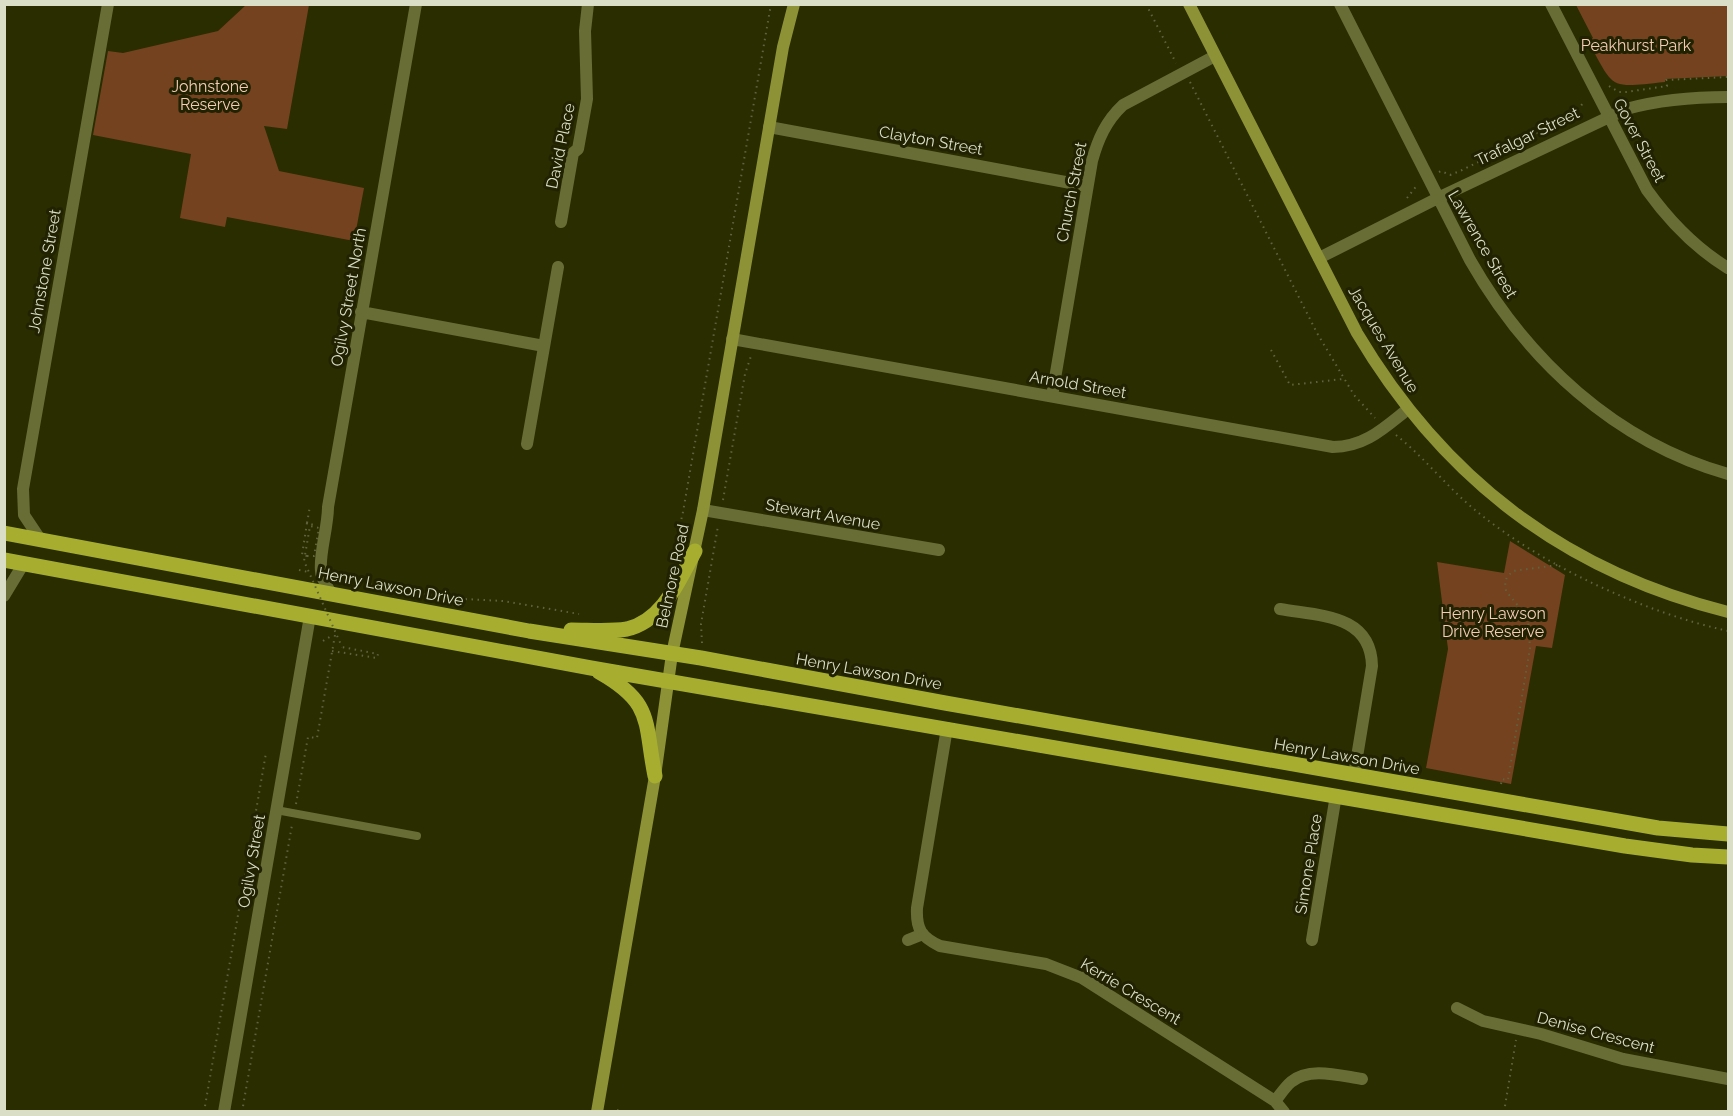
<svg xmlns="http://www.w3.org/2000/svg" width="1733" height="1116" viewBox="0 0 1733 1116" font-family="Raleway,sans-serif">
<rect width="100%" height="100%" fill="#2a2d00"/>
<!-- park -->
<path fill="#74421f" d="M246 5H309L287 129 264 126 279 171 364 188 354 241 227 217 225 227 180 218 191 154 93 135 108 51 123 53 218 31Z
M1576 5H1728V76L1665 79V82C1608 88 1615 90 1588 41L1593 38Z
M1510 541 1565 575 1552 648 1536 646 1511 784 1426 768 1448 649 1437 562 1504 573Z"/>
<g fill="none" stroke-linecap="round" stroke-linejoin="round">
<!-- path -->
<path stroke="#60633c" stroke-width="2" stroke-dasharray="1.5 4.5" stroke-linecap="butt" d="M1146 4 1176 63
M1190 82 1317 333 1354 395 1375 418
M1609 86 1619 92H1626L1667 86 1666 80 1728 77
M1439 172 1441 171 1450 175 1460 171 1574 115 1583 103
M1407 198 1418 184
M1271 350 1290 385 1343 379
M1396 435C1424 457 1447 487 1475 510 1543 566 1643 612 1728 631
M723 500 745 374 751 356
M307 523 310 506
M307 556 302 555 307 523 314 525
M672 560 683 512 771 4
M299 570 308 572
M336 576 345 580 445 598 503 601 579 614
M323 641 333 635
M702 643 701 624 718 526
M332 651 377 658 378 654 342 647
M1501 784 1502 779 1508 780 1530 648 1528 618 1506 591 1505 582 1507 577 1513 571 1558 565
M296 804 308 737 317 738 335 635
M617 1110 624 1112
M204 1112 266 753
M242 1112 292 825
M1504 1112 1516 1040"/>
<!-- lane -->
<path stroke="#686d36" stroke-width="8" d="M276 810 417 836"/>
<!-- street -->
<path stroke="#686d36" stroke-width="12" d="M1340 4 1470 260C1527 360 1615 442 1728 474
M1551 4 1647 190C1670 222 1695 248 1728 268
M769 127 1087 186
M561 222 573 153 578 149 587 99 585 31 588 4
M1319 258 1438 198 1626 109C1659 100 1694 97 1728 97
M361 312 544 346
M732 339 1333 447C1365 447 1384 428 1408 409
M1052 396 1092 161C1098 139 1106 121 1123 105L1215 56
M527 444 558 267
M703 510 939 550
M40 539 24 515 23 489 108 4
M331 593C327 586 321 579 321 571 319 554 328 527 328 507L416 4
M4 596 24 563
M1280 609C1319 616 1371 614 1372 666L1354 775
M947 728 917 908C916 929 921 937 940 946L1046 964 1082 978 1275 1101C1280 1095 1285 1087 1291 1082 1309 1066 1341 1076 1362 1079
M908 940 923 934
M1312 940 1336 795
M1457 1008 1483 1021 1541 1034 1623 1059 1728 1079
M1275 1101 1284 1112
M224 1112 310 616"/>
<!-- secondary -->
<path stroke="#8c9235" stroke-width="12" d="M1189 4 1357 333C1443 478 1564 571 1728 612
M597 1112 655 776 672 654 703 510 783 47 794 4"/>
<!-- primary -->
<path stroke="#a7ae2f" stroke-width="15" d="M4 533 529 631 701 658 945 703 1658 828 1728 834
M4 560 591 668 1625 846 1692 855 1728 857
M571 630C589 630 609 632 627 629 664 620 678 581 695 551
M599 672C654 703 644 721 655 776"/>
<!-- path-bridge -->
<path stroke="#60633c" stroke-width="2" stroke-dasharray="1.5 4.5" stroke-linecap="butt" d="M307 556H314L319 528 310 526 304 561 342 647"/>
</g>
<g text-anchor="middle" stroke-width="6" stroke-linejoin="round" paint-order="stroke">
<!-- park labels -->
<g font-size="16" fill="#f5ccb4" stroke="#212202">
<text x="1636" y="51">Peakhurst Park</text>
<text x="210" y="92">Johnstone<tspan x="210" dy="18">Reserve</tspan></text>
<text x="1493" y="619">Henry Lawson<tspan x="1493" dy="18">Drive Reserve</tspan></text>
</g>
<!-- street labels -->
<g font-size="16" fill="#dbdec6" stroke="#212202">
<text transform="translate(1527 136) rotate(-26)" y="6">Trafalgar Street</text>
<text transform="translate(931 140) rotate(10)" y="6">Clayton Street</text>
<text transform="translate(1640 140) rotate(62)" y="6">Gover Street</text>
<text transform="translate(560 146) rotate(-78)" y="6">David Place</text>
<text transform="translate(1071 192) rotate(-79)" y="6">Church Street</text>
<text transform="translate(1483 244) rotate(60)" y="6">Lawrence Street</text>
<text transform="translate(44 271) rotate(-80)" y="6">Johnstone Street</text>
<text transform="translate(348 297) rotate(-80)" y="6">Ogilvy Street North</text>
<text transform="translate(1384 339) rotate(59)" y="6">Jacques Avenue</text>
<text transform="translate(1078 384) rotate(10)" y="6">Arnold Street</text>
<text transform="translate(823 514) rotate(10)" y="6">Stewart Avenue</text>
<text transform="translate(672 576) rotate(-78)" y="6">Belmore Road</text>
<text transform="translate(391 586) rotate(11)" y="6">Henry Lawson Drive</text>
<text transform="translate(869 671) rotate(10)" y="6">Henry Lawson Drive</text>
<text transform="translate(1347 756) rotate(10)" y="6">Henry Lawson Drive</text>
<text transform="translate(251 861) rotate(-80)" y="6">Ogilvy Street</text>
<text transform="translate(1308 864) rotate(-81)" y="6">Simone Place</text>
<text transform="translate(1131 991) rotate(31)" y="6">Kerrie Crescent</text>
<text transform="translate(1596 1032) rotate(15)" y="6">Denise Crescent</text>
</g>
</g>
<!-- border -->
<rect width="1733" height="1116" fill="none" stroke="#dbdec6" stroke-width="12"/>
</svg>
